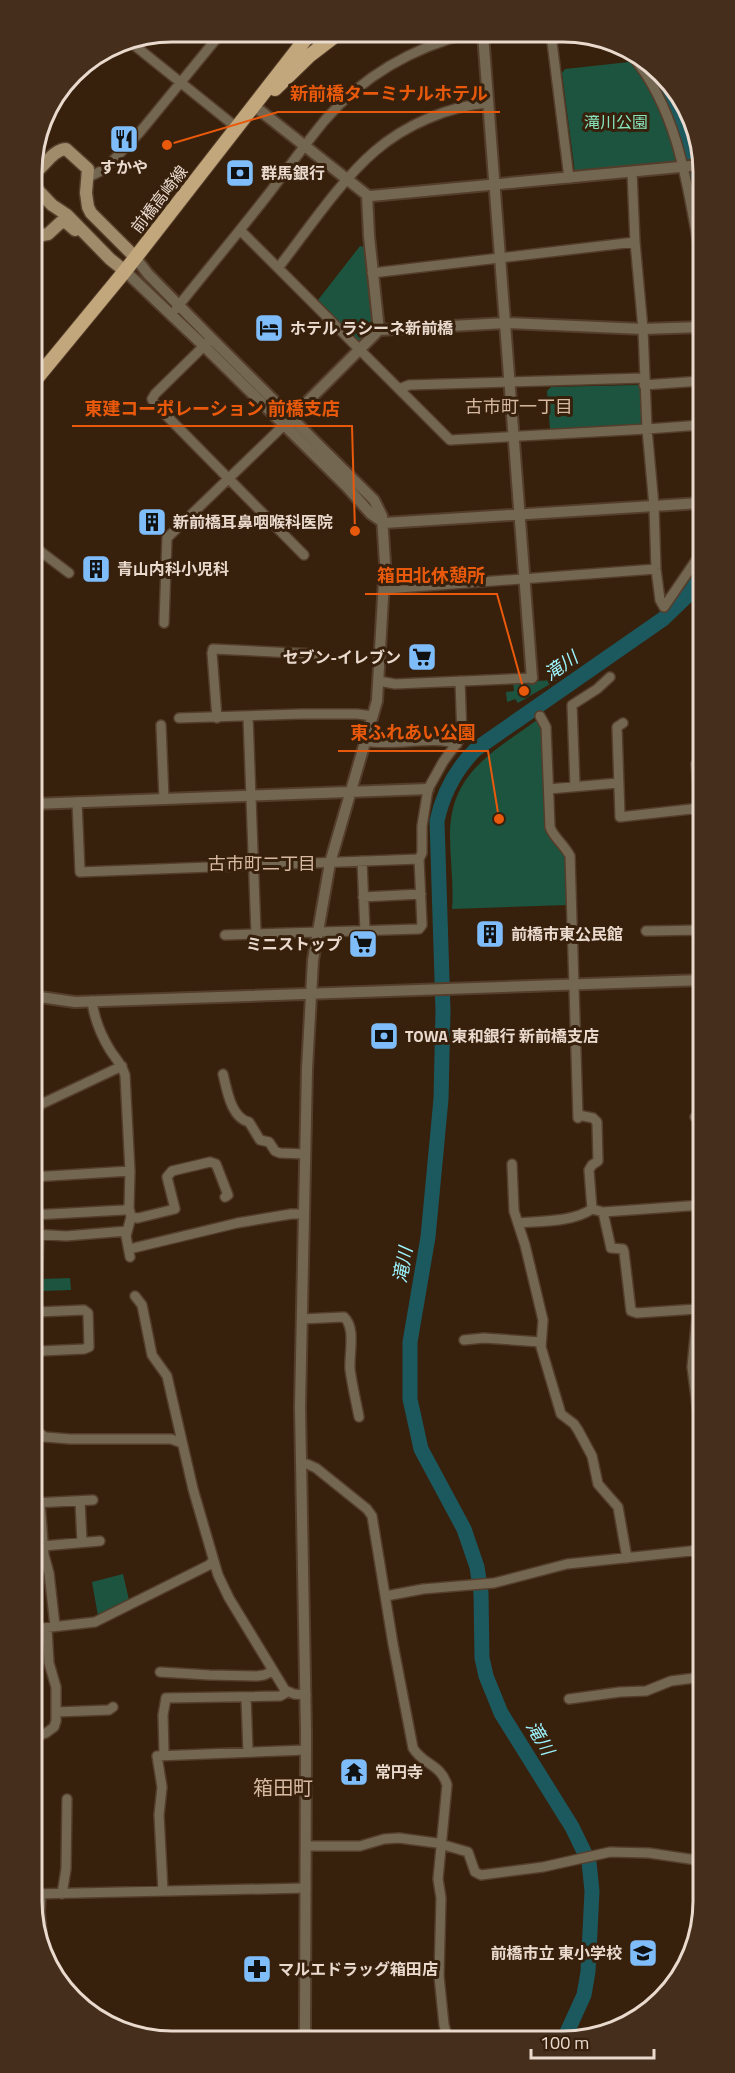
<svg xmlns="http://www.w3.org/2000/svg" width="735" height="2073" viewBox="0 0 735 2073" font-family="'Titillium Web','Noto Sans JP',sans-serif">
<rect width="100%" height="100%" fill="#37200c"/>
<!-- green -->
<path fill="#1d543f" d="M629 62 636 66 664 113 677 162 575 173 562 73 565 69Z
M360 246 365 247 372 326 371 329 360 340H355L319 305 318 300Z
M638 385 642 388 645 423 642 427 554 433 550 429 547 391 551 387Z
M557 680 518 703 515 699 507 702 506 692 514 691 513 682Z
M537 720 541 723 543 728 546 827 563 849 566 857 567 905 452 909C454 885 450 860 450 835 450 773 493 752 537 720Z
M70 1278 71 1290 41 1291V1279Z
M123 1574 129 1600 98 1616 92 1582Z"/>
<g fill="none" stroke-linecap="round" stroke-linejoin="round">
<!-- river -->
<path stroke="#1c595f" stroke-width="15" d="M656 69C685 109 691 159 701 205
M564 2039 584 1995 588 1972 592 1891 589 1862 572 1827 501 1713 486 1676 482 1658 481 1593 477 1567 464 1529 421 1449 410 1399V1342L428 1237 441 1099 443 1011 437 821C443 793 456 769 476 749L663 619 690 593 701 575"/>
<!-- minor casing -->
<g stroke="#543e2b" stroke-width="12">
<path id="minor" d="M551 34 569 178
M134 39V45L236 127
M634 58C680 115 688 191 701 260
M700 142 701 147
M632 172 635 242 643 329 647 429 654 506 656 569 660 600 664 607
M89 177 105 169 140 132 222 32
M240 230 450 440 647 429 701 425
M278 268C307 231 340 181 375 151 405 125 449 106 488 103
M372 273 635 242
M176 309C207 270 239 232 270 192 288 168 306 143 325 120 364 75 414 47 471 33
M208 342 155 394 152 399 154 403 304 555
M644 385 701 381
M399 389 409 385 644 378
M32 545 69 573
M385 589 656 569
M664 607 701 553
M164 623 167 538 284 425
M379 681 395 684 532 678
M540 716 546 727 550 827C553 837 564 844 570 856L578 1118
M248 717 256 933
M179 718 301 714H357L373 716
M217 718 212 653 213 649 315 654
M623 723 617 727 620 817 700 808
M161 725 164 799
M366 741C393 747 434 735 457 744
M696 764 700 808 701 930
M575 786 572 705 597 689 610 677
M549 789 618 783
M77 802 80 872 419 859
M362 861 365 931
M363 897 421 894
M646 931 702 930
M225 935 419 929 422 925 419 859 422 853V826L428 789 443 762 462 736 460 681
M92 1001C94 1018 101 1035 110 1050 116 1059 122 1065 125 1075L130 1171 129 1208 131 1217 126 1236 130 1257
M223 1074C227 1090 231 1118 249 1122L260 1140 269 1142 275 1151 280 1153 305 1154
M701 1074 702 1084
M33 1108 122 1066
M578 1115 593 1118 597 1122 598 1161 592 1165 589 1170 592 1209
M695 1117 702 1116
M33 1149 39 1235 34 1381
M512 1164 514 1211 525 1245 543 1320 541 1347 561 1414 574 1424 578 1430 592 1456 598 1484 618 1507 627 1558
M33 1177 130 1171
M603 1212 611 1248 623 1249 624 1252 631 1311 637 1313 697 1309
M33 1215 124 1210 129 1208
M131 1217 138 1218 175 1209 167 1177 172 1171 210 1162 216 1164 228 1195 225 1197
M519 1223C542 1221 573 1222 592 1209L603 1212 702 1205
M33 1234 66 1236 127 1231
M129 1249 237 1223 291 1214H303
M702 1263 692 1367 702 1444 700 1550 703 1682
M135 1296 142 1305 152 1355 167 1376 193 1489 218 1575 229 1598 285 1690 294 1694 306 1695
M302 1319 344 1317C356 1328 349 1353 350 1369 352 1385 356 1401 359 1417
M464 1340 484 1338 541 1342
M36 1348 41 1351 84 1349 89 1347 88 1313 84 1310 37 1312
M34 1429 45 1437 70 1439H171L182 1443
M301 1464H307L316 1468 367 1509 372 1516 393 1644 413 1748C423 1765 441 1764 447 1785L438 1879 441 1898 439 1976 444 2025 448 2039
M80 1501 82 1542
M40 1502 44 1555 49 1573 55 1626
M34 1503 93 1500
M43 1546 100 1541
M386 1596 423 1589 494 1583 567 1564 700 1550
M34 1629 95 1622 209 1565 213 1561
M160 1672 209 1675 257 1676 264 1675 273 1671
M246 1697 248 1752
M569 1699 620 1692 646 1691 671 1681 703 1677
M56 1712 109 1710 113 1707
M34 1737 46 1733 54 1727 56 1721V1687L49 1663 47 1628
M164 1754 163 1715 166 1698 280 1696 287 1692
M307 1846H360L384 1839 399 1838 437 1843 468 1852 475 1872 481 1875 543 1867 610 1852 649 1853 703 1861
M163 1891 159 1815 162 1787 157 1756 306 1750
M34 1894 306 1888
M41 1894 40 1912 43 1945
M62 1894 66 1869 67 1799"/>
</g>
<!-- tertiary casing -->
<g stroke="#543e2b" stroke-width="14">
<path id="tertiary" d="M299 32 314 40 322 37 328 33
M483 34 532 678
M253 105 367 195 371 196 701 165
M367 195 369 236 379 330
M135 257 148 274 212 339 374 500 382 516 385 563 377 701 330 863 313 960 307 1069 300 1407 306 1732 305 2039
M125 271 204 346 347 487 371 514 384 523 701 503
M286 423 379 330 506 323 643 329 701 327
M33 804 428 789
M33 996 75 1002 702 980"/>
</g>
<!-- secondary casing -->
<g stroke="#543e2b" stroke-width="15">
<path id="secondary" d="M32 175C44 168 52 150 66 149L88 169 86 193 88 207 91 213 135 257
M32 184 52 205 67 215 110 259 125 271
M32 232 37 236 48 234 61 222 67 223 75 230"/>
</g>
<!-- primary casing -->
<g stroke="#543e2b" stroke-width="16">
<path id="primary" d="M275 89 309 56 339 33
M32 384 125 271 311 32"/>
</g>
<!-- minor -->
<use href="#minor" stroke="#746752" stroke-width="9"/>
<!-- tertiary -->
<use href="#tertiary" stroke="#746752" stroke-width="10"/>
<!-- secondary -->
<use href="#secondary" stroke="#a08b6a" stroke-width="12"/>
<!-- primary -->
<use href="#primary" stroke="#c2a77c" stroke-width="14"/>
</g>
<!-- icons -->
<defs>
<g id="restaurant-square" transform="scale(1.5)"><rect x="-9" y="-9" width="18" height="18" rx="4" fill="#7ebdf9" stroke="#37200c"/><path d="M-5-6h1v4h1v-4h1v4h1v-4h1v5L-1.5 .5V6h-2V.5L-5-1ZM5-6V6H3V1.5H1.5Q1.5-4 5-6Z" fill="#111"/></g>
<g id="bank-square" transform="scale(1.5)"><rect x="-9" y="-9" width="18" height="18" rx="4" fill="#7ebdf9" stroke="#37200c"/><path d="M-6-4H6V4H-6ZM0-2.3a2.3 2.3 0 1 0 0 4.6a2.3 2.3 0 1 0 0-4.6Z" fill="#111"/></g>
<g id="hotel-square" transform="scale(1.5)"><rect x="-9" y="-9" width="18" height="18" rx="4" fill="#7ebdf9" stroke="#37200c"/><path d="M-6-4.5h1.5V1H6V5H4.5V3h-9V5H-6ZM-4 0a1.8 1.8 0 1 1 3.6 0ZM.5 0V-2.5h3Q6-2.5 6 0Z" fill="#111"/></g>
<g id="building-square" transform="scale(1.5)"><rect x="-9" y="-9" width="18" height="18" rx="4" fill="#7ebdf9" stroke="#37200c"/><path d="M-4-6H4V6H1V3H-1V6H-4ZM-2.5-4.3h1.7v1.8h-1.7ZM.8-4.3h1.7v1.8H.8ZM-2.5-1h1.7V.8h-1.7ZM.8-1h1.7V.8H.8Z" fill="#111"/></g>
<g id="supermarket-square" transform="scale(1.5)"><rect x="-9" y="-9" width="18" height="18" rx="4" fill="#7ebdf9" stroke="#37200c"/><path d="M-6-5.5h2.5l.6 2H6L4.5 2H-2.5L-4.4-4H-6ZM-1.5 3.2a1.3 1.3 0 1 0 .1 0ZM3 3.2a1.3 1.3 0 1 0 .1 0Z" fill="#111"/></g>
<g id="temple-square" transform="scale(1.5)"><rect x="-9" y="-9" width="18" height="18" rx="4" fill="#7ebdf9" stroke="#37200c"/><path d="M0-6L5-2H3V0L6.5 2.5H4V6H1.5V3h-3V6H-4V2.5H-6.5L-3 0V-2H-5Z" fill="#111"/></g>
<g id="school-square" transform="scale(1.5)"><rect x="-9" y="-9" width="18" height="18" rx="4" fill="#7ebdf9" stroke="#37200c"/><path d="M0-5L7-2L0 1L-7-2ZM-4 1L0 2.5L4 1V4Q0 6-4 4Z" fill="#111"/></g>
<g id="pharmacy-square" transform="scale(1.5)"><rect x="-9" y="-9" width="18" height="18" rx="4" fill="#7ebdf9" stroke="#37200c"/><path d="M-2-6h4v4h4v4h-4v4h-4v-4h-4v-4h4Z" fill="#111"/></g>
</defs>
<g fill-rule="evenodd">
<use href="#restaurant-square" x="124" y="139"/>
<use href="#bank-square" x="240" y="173"/>
<use href="#hotel-square" x="269" y="328"/>
<use href="#building-square" x="152" y="522"/>
<use href="#building-square" x="96" y="569"/>
<use href="#supermarket-square" x="422" y="657"/>
<use href="#building-square" x="490" y="934"/>
<use href="#supermarket-square" x="363" y="944"/>
<use href="#bank-square" x="384" y="1036"/>
<use href="#temple-square" x="354" y="1772"/>
<use href="#school-square" x="643" y="1953"/>
<use href="#pharmacy-square" x="257" y="1969"/>
</g>
<g text-anchor="middle" stroke-width="6" stroke-linejoin="round" paint-order="stroke">
<!-- park labels -->
<g font-size="16" fill="#87e4bc" stroke="#37200c">
<text x="616" y="128">滝川公園</text>
</g>
<!-- poi labels -->
<g font-size="16" font-weight="bold" fill="#eadace" stroke="#37200c" text-anchor="start">
<text x="124" y="173" text-anchor="middle">すかや</text>
<text x="261" y="179">群馬銀行</text>
<text x="290" y="334">ホテル ラシーネ新前橋</text>
<text x="173" y="528">新前橋耳鼻咽喉科医院</text>
<text x="117" y="575">青山内科小児科</text>
<text x="401" y="663" text-anchor="end">セブン-イレブン</text>
<text x="511" y="940">前橋市東公民館</text>
<text x="342" y="950" text-anchor="end">ミニストップ</text>
<text x="405" y="1042">TOWA 東和銀行 新前橋支店</text>
<text x="375" y="1778">常円寺</text>
<text x="622" y="1959" text-anchor="end">前橋市立 東小学校</text>
<text x="278" y="1975">マルエドラッグ箱田店</text>
</g>
<!-- street labels -->
<g font-size="16" fill="#eadace" stroke="#37200c">
<text transform="translate(159 199) rotate(-52)" y="6">前橋高崎線</text>
</g>
<!-- neighbourhood labels -->
<g font-size="18" fill="#d8baa2" stroke="#37200c">
<text x="519" y="413">古市町一丁目</text>
<text x="262" y="870">古市町二丁目</text>
</g>
<!-- water labels -->
<g font-size="18" font-style="italic" fill="#9df5ff" stroke="#37200c">
<text transform="translate(561 666) rotate(-35)" y="6">滝川</text>
<text transform="translate(403 1265) rotate(-80)" y="6">滝川</text>
<text transform="translate(540 1738) rotate(60)" y="6">滝川</text>
</g>
<!-- quarter labels -->
<g font-size="20" fill="#d8baa2" stroke="#37200c">
<text x="283" y="1795">箱田町</text>
</g>
</g>
<!-- crop -->
<path d="M0 0H735V2073H0ZM172 42H563A130 130 0 0 1 693 172V1901A130 130 0 0 1 563 2031H172A130 130 0 0 1 42 1901V172A130 130 0 0 1 172 42Z" fill="#452f1c" fill-rule="evenodd"/>
<path fill="none" stroke="#eadace" stroke-width="3" d="M172 42H563A130 130 0 0 1 693 172V1901A130 130 0 0 1 563 2031H172A130 130 0 0 1 42 1901V172A130 130 0 0 1 172 42Z"/>
<!-- callouts -->
<path fill="none" stroke="#e8590c" stroke-width="2" d="M167 145L278 112H500M355 531L352 426H72M524 691L497 594H365M499 819L488 751H338"/>
<g fill="#e8590c" stroke="#37200c" stroke-width="2">
<circle cx="167" cy="145" r="6"/>
<circle cx="355" cy="531" r="6"/>
<circle cx="524" cy="691" r="6"/>
<circle cx="499" cy="819" r="6"/>
</g>
<g font-size="18" text-anchor="middle" font-weight="bold" fill="#e8590c" stroke="#37200c" stroke-width="6" stroke-linejoin="round" paint-order="stroke">
<text x="389" y="100">新前橋ターミナルホテル</text>
<text x="212" y="415">東建コーポレーション 前橋支店</text>
<text x="431" y="582">箱田北休憩所</text>
<text x="413" y="739">東ふれあい公園</text>
</g>
<!-- scale -->
<path d="M531 2049v9h123v-9" fill="none" stroke="#eadace" stroke-width="3"/>
<text x="540" y="2049" font-size="18" fill="#eadace" stroke="#37200c" stroke-width="4.5" paint-order="stroke">100 m</text>
</svg>
